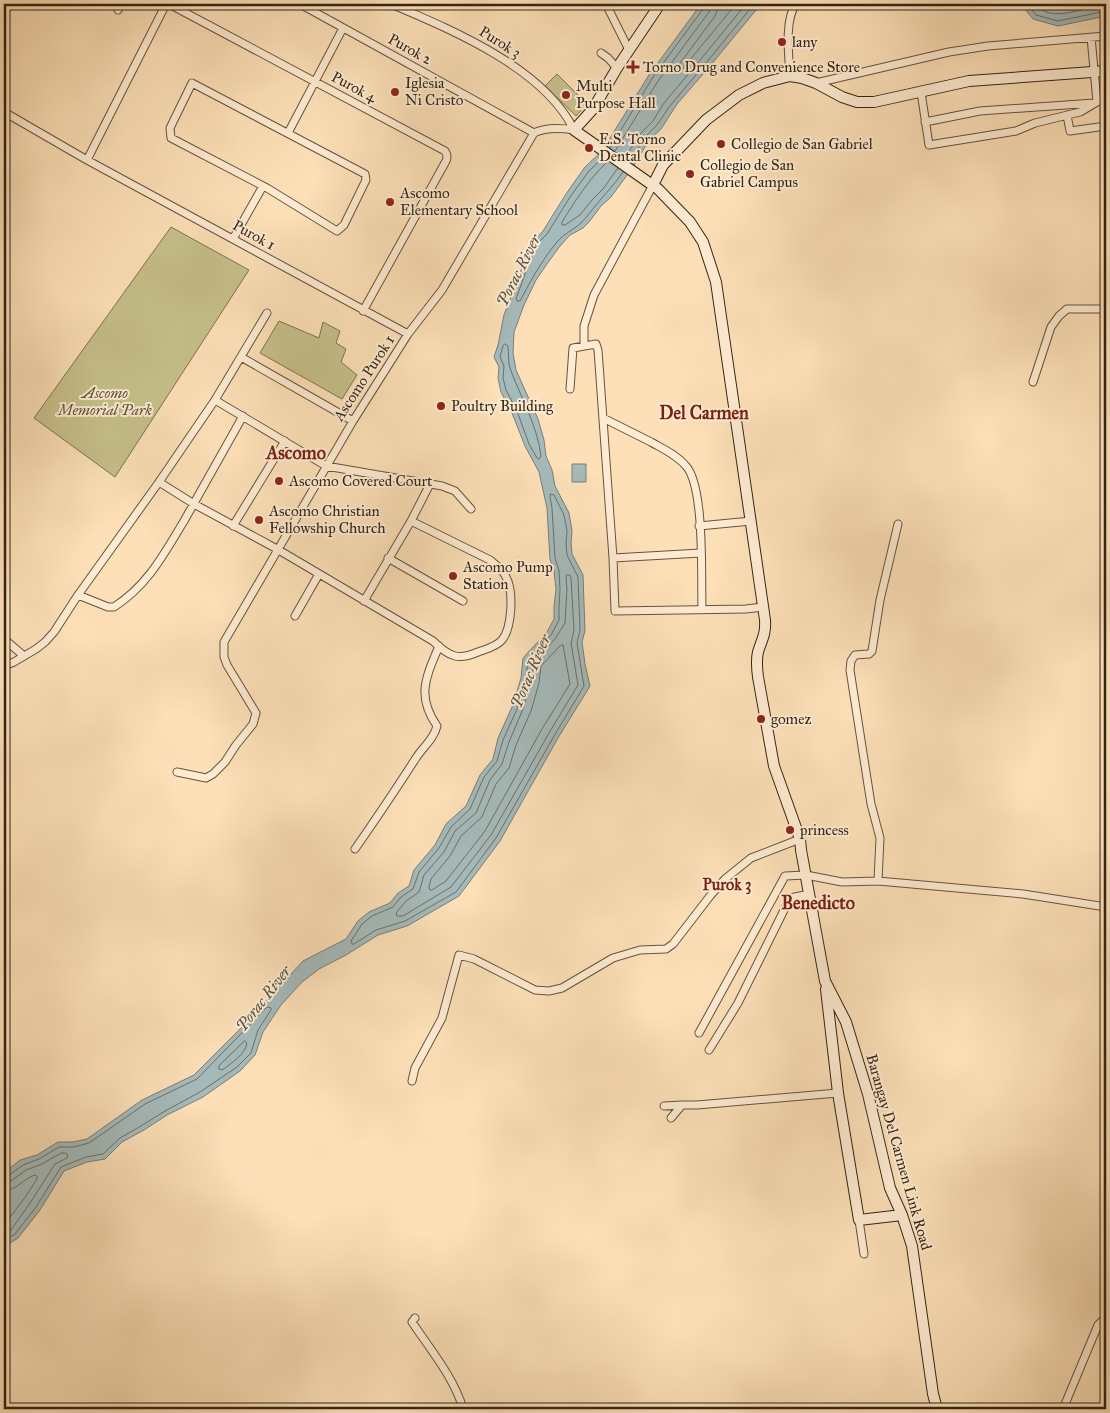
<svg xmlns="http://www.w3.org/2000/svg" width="1110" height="1413" viewBox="0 0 1110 1413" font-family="'IM FELL Great Primer',serif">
<rect width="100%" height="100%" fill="#fde0b8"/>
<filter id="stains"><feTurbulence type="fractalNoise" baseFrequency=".004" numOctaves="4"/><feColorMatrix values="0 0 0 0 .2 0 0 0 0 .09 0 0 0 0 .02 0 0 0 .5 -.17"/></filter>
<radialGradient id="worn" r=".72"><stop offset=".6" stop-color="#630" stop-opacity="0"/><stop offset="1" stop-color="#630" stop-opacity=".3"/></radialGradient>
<!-- green -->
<path fill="#c6c08a" stroke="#7c7250" d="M557 74 587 104 576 116 545 86Z
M171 227 249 270 115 477 34 418Z
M279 321 319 338 323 322 340 331 336 343 346 349 341 362 357 375 342 399 260 353Z"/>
<!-- water -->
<path fill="#a5baba" stroke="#777e78" d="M701 4H761L710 66 677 104 661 129 649 140 633 167 611 197 601 206 589 222 583 228 570 235 560 246 547 264 536 280 524 305 514 332 513 353 516 370 538 419 544 440 546 456 552 470 555 486 569 513 572 531 571 543 572 554 583 575 585 631 582 642 585 664 590 686 558 738 500 841 459 896 407 926 378 935 346 955 319 969 302 982 281 1005 263 1032 255 1055 240 1071 203 1097 167 1115 144 1130 122 1142 105 1159 87 1162 64 1171 40 1210 18 1238 4 1247V1173L20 1160 37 1155 58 1142H73L87 1139 142 1100 194 1075 245 1024 303 961 346 939 358 921 369 912 390 903 398 893 409 886 414 870 435 845 446 824 466 806 480 775 493 759 498 738 513 705 521 678 523 658 547 632 554 619V607L556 589 554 571 550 559 547 508 539 472 525 446 512 413 501 392 498 378 499 367 494 357 498 345 504 315 531 244 543 231 566 194 585 167 602 151 649 75Z
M1021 4H1106V16L1058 26 1033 19Z
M572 464H586V482H572Z"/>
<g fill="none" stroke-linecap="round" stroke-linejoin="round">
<!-- shore -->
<path stroke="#6c6f68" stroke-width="1" d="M718 4 717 11 715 16 675 70 676 74 679 73 736 4
M1028 4 1036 15 1058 21 1106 11
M1035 4C1051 25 1085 6 1106 5
M610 148 653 77 703 9 704 4
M615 151 658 81 709 12 711 4
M603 158 589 171 570 197 547 234 535 246 516 299 517 301H520C531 280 542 260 557 242 565 233 573 230 581 223 587 217 591 211 596 205 606 193 614 185 623 172
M625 158 640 134 653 121 664 103 701 59 746 4
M608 161C589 179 575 201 562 222V225H565L580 215 593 199 603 189 618 168
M630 162 645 137 657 125 669 107 706 63 754 4
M505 344 508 346 509 364 511 371C522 400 537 425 541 456L539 459 537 458 529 444 517 411 506 390 503 378 504 366 500 357 503 346Z
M551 494 554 495 564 515 567 531 566 543 567 555 578 577 580 630 577 643 584 686 554 736 496 838 456 892 405 921 376 930 354 944H352L351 941 362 924 372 916 393 907 401 897 413 889 419 872 439 848 451 827 470 809 484 777 497 761 503 740 518 707 526 679 528 660 551 635 559 620V607L560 589 559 571 555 558 552 508 550 497Z
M567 575H570L571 578 574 630 571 643 578 685 549 733 491 835 451 887 403 916H397L396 913 406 901 419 892 424 875 444 852 455 831 476 813 490 780 502 764 509 742 523 709 531 681 534 663 555 639 565 623 567 589 566 577Z
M563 645 570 684 542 729 485 831 446 881 432 890H430L429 887 431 879 450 856 461 836 482 817 496 784 509 768 516 745 531 711 539 683 541 666 560 646Z
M245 1041 247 1044C244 1055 232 1063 222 1070L219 1069V1066Z
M4 1177 8 1176 23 1165 39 1159 59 1147H74L89 1143 145 1104 197 1079 267 1007 271 1008V1010L258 1030 251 1053 237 1067 200 1092 165 1111 141 1126 120 1138 103 1154 86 1157 61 1167 36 1207 15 1234 4 1241
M4 1183 11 1181 26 1170 42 1164 61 1153H66L68 1155 67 1158 55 1164 30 1203 11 1230 4 1234
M4 1191C17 1190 23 1179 35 1175L37 1176V1179L24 1199 4 1225"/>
<!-- street casing -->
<g stroke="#65533e" stroke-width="9">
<path id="street" d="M169 4 445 151C447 154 448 157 446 161L363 311
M300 4 534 133
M391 4C452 30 544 68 574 130
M606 4 629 50
M118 10 121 4
M1091 37 1097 102
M601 53 608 58 617 68
M790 76C789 57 784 20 796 4
M192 83 365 174 366 180 344 225 337 231 267 188 171 138 170 128Z
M816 83 949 52 988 46 1106 36
M921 92 929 145 1016 131 1035 123 1080 112 1097 102
M4 112 87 160 408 334
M1067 115 1070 131 1106 126
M925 122 980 111 1094 103
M288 133 343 28
M534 133C546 127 561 128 574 130
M87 160 166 4
M233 239 263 186
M584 346V326L594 295 653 185
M241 357 353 421
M1033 382 1051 327 1059 316 1067 309H1106
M570 389 573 348 596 344 598 350 613 558 615 611 746 609 763 607
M215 400 326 466 442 486 455 491 471 509
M603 418C619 426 635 434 651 442 663 449 677 455 686 466 705 487 701 578 702 609
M159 482 194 504 277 549 433 641C439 647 447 654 455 656 463 658 471 655 478 652 486 649 496 647 502 640 512 628 514 591 506 577 503 570 496 565 490 560L411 521
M233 526 285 441
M699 526 751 521
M388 558 463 601
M613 558 701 553
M78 595 108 607H114C148 585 164 554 184 521 204 486 223 451 243 416
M364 601 411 521 430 484
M295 616 319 574
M4 639 24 656
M4 666 14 662 36 649 45 642 54 632 78 595 159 482 215 400 267 313
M177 772 206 778 213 774 225 762 236 745 253 724 256 713 227 665 224 657V642L353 421 408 334 442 290 534 133
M355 849C376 819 396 789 416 758 423 747 434 739 437 726 416 696 426 677 439 646
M878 881 880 838 871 804 850 670 851 661 855 655 869 654 872 651 880 600 898 524
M699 1033 785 876 806 875 842 882 878 881 1023 894 1106 907
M709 1050 738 1003 790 898 810 894
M412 1081 415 1068 442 1018 459 955 474 959 535 990 549 991 562 988 613 958 640 950 666 949 673 944 710 896 725 879 751 858 800 839
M664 1106 682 1105
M671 1118 682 1105H697L838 1093
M859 1220 864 1254
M415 1318 412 1322C430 1349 455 1379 463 1409
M1063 1409 1098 1325 1106 1317"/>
</g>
<!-- secondary casing -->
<g stroke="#322415" stroke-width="12">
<path id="secondary" d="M660 4 617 68 593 109 574 130 658 189 690 222 703 242 716 282 765 620C766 634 762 639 758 652 756 660 757 669 758 677L774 766 800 839 801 850 825 981 846 1022 868 1094 890 1188 902 1215 912 1246 933 1394 937 1409
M653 185 663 165 706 120 739 95 763 83 790 76 802 78 816 83 842 97 857 102H874L969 81 1106 71
M826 989 838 1093 859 1220 902 1215"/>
</g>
<!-- street -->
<use href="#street" stroke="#feebd1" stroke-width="7"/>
<!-- secondary -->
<use href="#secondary" stroke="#feebd1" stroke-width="10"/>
</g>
<!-- markers -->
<g fill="#8f2418" stroke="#feebd1" stroke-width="2">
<circle cx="782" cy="42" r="5"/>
<path d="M630.5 59.5h5v5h5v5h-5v5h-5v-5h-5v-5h5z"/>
<circle cx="395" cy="92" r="5"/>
<circle cx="566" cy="95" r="5"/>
<circle cx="721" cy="144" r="5"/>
<circle cx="589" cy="148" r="5"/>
<circle cx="690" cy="174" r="5"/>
<circle cx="390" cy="202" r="5"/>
<circle cx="441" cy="406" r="5"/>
<circle cx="279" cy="481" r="5"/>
<circle cx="259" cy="520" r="5"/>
<circle cx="453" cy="576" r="5"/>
<circle cx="761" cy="719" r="5"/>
<circle cx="790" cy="830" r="5"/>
</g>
<g text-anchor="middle" stroke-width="4" stroke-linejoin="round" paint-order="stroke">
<!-- street labels -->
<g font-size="15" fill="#322415" stroke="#feebd1">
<text transform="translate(500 42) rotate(32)" y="5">Purok 3</text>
<text transform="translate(410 49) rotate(29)" y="5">Purok 2</text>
<text transform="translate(354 87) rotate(28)" y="5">Purok 4</text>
<text transform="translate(254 235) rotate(29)" y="5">Purok 1</text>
<text transform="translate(364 378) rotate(-57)" y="5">Ascomo Purok 1</text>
<text transform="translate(899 1152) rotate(74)" y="5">Barangay Del Carmen Link Road</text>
</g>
<!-- poi labels -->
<g font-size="15" fill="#322415" stroke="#feebd1" text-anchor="start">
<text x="792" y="47">lany</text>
<text x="643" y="72">Torno Drug and Convenience Store</text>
<text x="405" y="88">Iglesia<tspan x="405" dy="17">Ni Cristo</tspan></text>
<text x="576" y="91">Multi<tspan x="576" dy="17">Purpose Hall</tspan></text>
<text x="599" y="144">E.S. Torno<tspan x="599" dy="17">Dental Clinic</tspan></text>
<text x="731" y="149">Collegio de San Gabriel</text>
<text x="700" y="170">Collegio de San<tspan x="700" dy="17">Gabriel Campus</tspan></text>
<text x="400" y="198">Ascomo<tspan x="400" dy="17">Elementary School</tspan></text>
<text x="451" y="411">Poultry Building</text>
<text x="289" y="486">Ascomo Covered Court</text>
<text x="269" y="516">Ascomo Christian<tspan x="269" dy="17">Fellowship Church</tspan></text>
<text x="463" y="572">Ascomo Pump<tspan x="463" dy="17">Station</tspan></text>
<text x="771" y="724">gomez</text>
<text x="800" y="835">princess</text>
</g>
<!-- park labels -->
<g font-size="15" font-style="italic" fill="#5e5338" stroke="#feebd1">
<text x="105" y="398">Ascomo<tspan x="105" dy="17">Memorial Park</tspan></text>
</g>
<!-- water labels -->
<g font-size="16" font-style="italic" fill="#545147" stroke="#feebd1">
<text transform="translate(518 270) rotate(-63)" y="6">Porac River</text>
<text transform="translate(530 671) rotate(-67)" y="6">Porac River</text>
<text transform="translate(263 998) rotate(-52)" y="6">Porac River</text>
</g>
<!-- neighbourhood labels -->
<g font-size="16" font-weight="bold" fill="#7a1f14" stroke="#feebd1">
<text x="727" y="890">Purok 3</text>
</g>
<!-- quarter labels -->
<g font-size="18" font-weight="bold" fill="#7a1f14" stroke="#feebd1">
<text x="704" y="419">Del Carmen</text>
<text x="296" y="459">Ascomo</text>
<text x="818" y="909">Benedicto</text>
</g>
</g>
<!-- margin -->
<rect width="1110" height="1413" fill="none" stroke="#fde0b8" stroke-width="20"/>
<rect x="5" y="5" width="1100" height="1403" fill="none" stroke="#322415" stroke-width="2.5"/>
<rect x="10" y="10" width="1090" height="1393" fill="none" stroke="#322415"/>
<rect width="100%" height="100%" filter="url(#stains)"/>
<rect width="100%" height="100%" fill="url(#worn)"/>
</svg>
